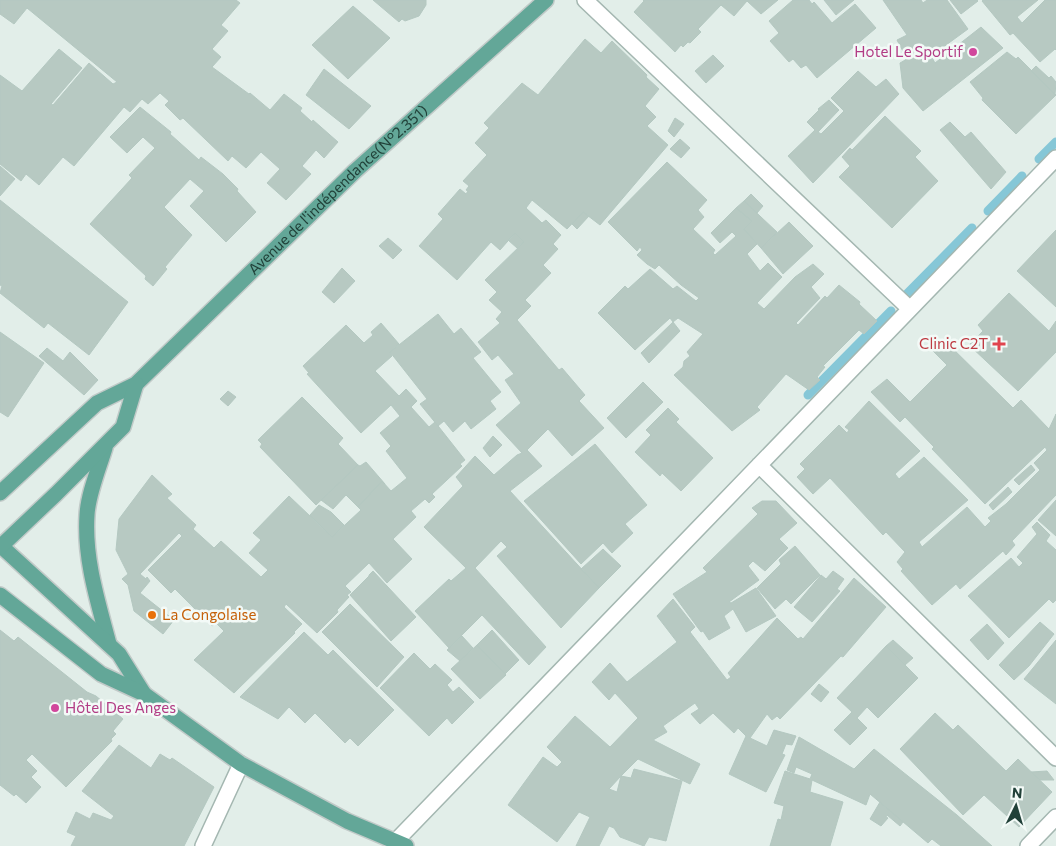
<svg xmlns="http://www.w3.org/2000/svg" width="1056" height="846" viewBox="0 0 1056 846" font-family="Commissioner,sans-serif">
<rect width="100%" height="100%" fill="#e2eee9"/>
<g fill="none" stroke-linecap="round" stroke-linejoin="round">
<!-- stream -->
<path stroke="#86c7d7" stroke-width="9" d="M1039 159 1056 142
M988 211 1022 176
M901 300 972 228
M808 395 891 311"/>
</g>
<!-- building -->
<path fill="#b7c9c2" stroke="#b4c8c1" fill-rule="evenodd" d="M0 0H236L240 3 221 25 228 31 212 49 221 57 212 67 249 94 250 93 270 110 284 94 302 108 300 111 312 122 313 120 338 142 324 158 316 150 302 166 311 174 286 200 267 183 280 169 261 152 246 168 232 156 228 161 183 118 180 120 165 105 169 101 160 93 148 104 142 99 130 112 124 107 74 166 63 157 39 185 26 174 21 181 0 164V75L22 91 59 49 82 68 51 104 53 105 89 63 113 84 117 82 27 8 14 24 0 14Z
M373 0H426V5L419 16 405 21 402 19 399 22Z
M643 0H778L761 14 747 1 734 16 721 5 698 29 701 32 690 43 688 42 683 47 681 45 675 52 634 12 644 1Z
M793 0H809L812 4 814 2 832 23 855 4 876 28 817 78 806 65 801 68 793 59 789 62 770 41 779 33 769 21Z
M824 0H854L836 15Z
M883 0H921L923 3 927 0H947L968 29 931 56 935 63 981 27 1003 48 923 111 903 88 900 63 907 59 897 40 907 35Z
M950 0H977L978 1 961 14Z
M983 0H1038L1017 17 1022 23 1045 0H1056V50L1055 49 1040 62 1013 33 1010 35 982 1Z
M353 6 390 38 348 79 312 45Z
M585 39 601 53 612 41 647 75 646 77 659 89 645 106 656 117 647 126 668 145 600 225 583 212 567 229 532 200 526 208 542 223 546 220 561 235 553 244 558 249 543 265 551 273 525 300 531 306 517 320 559 370 562 368 585 395 579 401 604 428 572 456 548 429 527 450 542 466 510 491 599 588 561 628 497 556 507 547 501 541 475 568 546 647 529 665 482 615 449 648 415 611 449 579 451 581 466 568 424 527 463 486 456 477 475 456 494 475 517 455 522 453 496 425 521 403 505 380 514 374 498 355 492 360 478 342 500 323 496 319 502 312 489 300 497 292 485 280 524 242 515 233 500 250 491 242 457 280 419 246 443 219 438 214 460 189 466 194 468 191 466 190 469 186 463 181 487 155 475 143 489 128 484 123 522 83 538 95Z
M1007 52 1016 59 1018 57 1056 95 1016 134 982 100 983 98 970 82Z
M713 55 724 66 706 83 695 71Z
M1036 66 1049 78 1051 76 1056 82 1055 95 1031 71Z
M324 69 371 106 349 129 306 95Z
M858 71 876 87 886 79 899 94 813 183 788 156 815 130 807 122 819 110 818 109 829 100 839 110 818 132 821 134 844 111 831 98Z
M140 107 171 132 170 134 199 160 201 157 223 174 238 189 237 191 256 212 226 242 190 206 204 191 190 179 164 207 192 235 165 267 167 269 153 286 145 279 146 276 90 224 132 178 129 175 155 148 143 137 127 153 110 137Z
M885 116 921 151 915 157 938 181 892 228 839 177 850 166 842 157 850 148 852 150Z
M675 118 684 124 674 137 668 131Z
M950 122 965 137 971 132 1006 172 991 189 940 130Z
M680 139 690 148 681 158 670 149Z
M667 162 707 200 698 210 704 217 693 229 715 250 713 253 715 255 736 236 732 232 720 243 711 233 736 208 752 221 744 229 757 244 747 254 760 271 768 263 782 277 757 303 764 309 795 277 813 264 824 274 811 287 820 298 796 323 798 325 825 296 827 298 839 285 860 302 859 304 877 321 864 334 859 330 823 366 825 367 817 377 820 380 809 390 786 374 757 407 760 410 732 431 674 375 683 367 684 361 690 356 687 352 703 334 678 318 673 322 670 318 635 350 598 313 625 286 628 289 650 269 673 289 677 286 696 301 699 298 681 285 659 265 655 269 647 264 637 255 642 250 640 247 637 251 608 222Z
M0 166 15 179 0 196Z
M751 194 763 206 757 213 744 201Z
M0 200 128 302 89 355 48 323 44 328 0 293 2 286 0 285Z
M744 201 777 232 761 248 744 229 752 221 736 208Z
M583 212 589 216 577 229 572 224Z
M789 222 813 246 783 274 761 248Z
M1056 230V307L1017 271Z
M515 233 524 242 517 248 508 240Z
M388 238 402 250 393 259 379 246Z
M342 268 355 281 334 303 322 292Z
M1009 293 1049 331 1056 321V352L1018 391 969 345 983 331 978 325Z
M438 314 454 334 461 328 481 352 473 358 501 392 490 401 496 409 471 429 465 421 453 432 444 421 438 426 420 404 427 399 390 352Z
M673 322 680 331 649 363 641 353Z
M381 323 399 344 390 352 392 356 375 371 399 396 406 389 417 401 411 407 429 427 435 422 465 460 460 464 462 466 432 494 435 497 429 503 425 499 411 511 416 517 393 539 412 559 387 583 369 563 345 586 351 592 347 595 349 597 337 610 338 612 317 633 286 604 284 607 302 624 294 632 295 633 234 693 194 660 224 631 216 623 212 626 175 589 171 593 148 570 182 536 179 533 140 574 146 579 147 577 150 581 140 593 174 620 163 634 134 611 128 585 122 579 128 574 116 550 119 519 152 475 172 494 167 498 196 525 193 529 214 548 221 541 261 577 268 570 249 553 261 540 253 533 289 496 332 537 361 510 358 507 382 481 391 491 407 478 386 451 391 446 380 433 400 416 391 405 361 433 307 374 309 373 303 366 346 325 364 343 373 335 371 332Z
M0 332 44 363 8 417 0 412Z
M943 339 1013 408 1021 400 1049 429 1056 414V495L1012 541 1015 545 1006 555 1003 551 960 589 956 584 932 605 901 571 903 569 897 562 905 552 886 532 883 535 830 478 813 494 797 477 805 469 800 464 839 425 847 433 849 430 845 427 869 401 920 451 895 474 899 479 924 457 968 500 919 542 922 547 967 507 985 527 991 521 988 518 1006 504 1040 470 1034 463 1047 450 1045 447 985 504 932 449 934 447 905 417 900 422 871 392 887 379 910 402 947 365 932 350Z
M47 348 63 361 70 352 98 380 84 395 39 356Z
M643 382 663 402 626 438 607 418Z
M228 391 236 397 228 406 220 399Z
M302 397 343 438 338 444 358 465 316 505 260 447 262 444 258 440Z
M668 408 679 419 676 422 713 458 681 491 662 473 660 476 635 452 651 435 646 430Z
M493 436 502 445 490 457 483 448Z
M595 444 647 505 625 524 633 533 612 553 603 543 581 564 524 501Z
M366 462 385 484 382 481 358 507 346 495 333 509 321 500 358 465 360 466Z
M1031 465 1035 470 1019 485 1014 480Z
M1008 487 1012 492 993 510 989 505Z
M1056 500V536L1038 520Z
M762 501H776L797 523 779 539 788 548 765 571 753 561 748 566 759 580 729 602 731 603 756 588 776 616 746 632 733 609 724 616 730 628 709 640 703 631 701 632 673 594 707 572 703 568 758 514 752 508Z
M319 505 331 512 344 525 332 537 310 515Z
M1037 522 1050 535 1046 541 1056 550V600L1053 603 1049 599 1009 638 968 596 1011 558 1019 567 1023 563 1017 557 1037 534 1032 527Z
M795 546 820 575 791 604 786 599 775 609 757 588 781 564 779 560Z
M603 549 621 566 599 588 581 569Z
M373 571 416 617 391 641 350 595 369 576V575Z
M833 571 844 579 837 589 840 591 812 622 794 607 821 575 826 579Z
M854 578 886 607 843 657 841 656 780 719 777 716 772 720 767 714 750 738 767 746 774 730 796 736 792 745 786 744 782 754 785 755 766 792 729 774 746 736 738 728 734 733 713 713 700 724 691 714 699 709 695 703 663 726 667 732 653 740 700 764 690 784 638 759 621 776 631 778 634 769 682 781 666 841 649 837 644 846 620 837 614 828 609 826 599 846H576L590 817 579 812 557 842 508 805 543 757 557 767 562 762 547 747 575 716 610 747 638 718 615 693 609 700 592 682 610 663 627 682 677 642 657 616 673 599 695 627 690 632 727 680 731 677 728 673 777 618 798 639 801 637 803 639ZM621 776 617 792 609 789Z
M350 604 404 657 377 687 322 632Z
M1040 622 1054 634 1029 666 1014 680 999 665Z
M987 624 1004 643 988 660 970 640Z
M0 630 14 641 18 637 87 692 96 696 123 719 113 731 116 734 111 739 112 741 66 787 32 754 26 760 37 771 31 777 41 787 26 803 16 794 14 796 0 785Z
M492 630 519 660 505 674 477 645Z
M304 632 328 655 333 650 394 710 358 746 350 738 345 743 315 713 305 723 289 707 278 719 240 697Z
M462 636 473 648 460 661 447 650Z
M893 640 913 658 905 665 886 646Z
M1056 640V704L1024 679Z
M477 645 506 675 480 699 451 669Z
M886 646 918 678 878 718 867 707 857 718 867 728 850 745 834 730 852 712 837 698Z
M414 653 430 669 435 664 452 680 447 685 453 692 459 687 474 702 452 724 447 718 429 736 380 688Z
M819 684 829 692 821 702 811 694Z
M935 713 953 730 958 725 1006 771 1018 759 1052 792 1019 827 984 795 963 815 900 749Z
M799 737 854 769 874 749 957 815 992 846H941L932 839 928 843 870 794 866 805 812 780 810 792 843 802 830 846H770L778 819 781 820 784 806 774 803 785 771 810 779 812 774 796 767 794 773 787 770Z
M119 745 151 768 160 754 170 760 172 758 214 787 184 846H71L76 836 67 832 76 812 90 819 93 813 111 820 114 816 82 791Z
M1047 771 1054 780H1040L1031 772Z
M880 802 903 822 900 826 887 815 886 817 888 818 881 826 870 819Z"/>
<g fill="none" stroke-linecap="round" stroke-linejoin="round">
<!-- minor casing -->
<g stroke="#a4b7b1" stroke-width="18">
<path id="minor" d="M585 0 910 309
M759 465 1056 758
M395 842 1056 158
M203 846 241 764
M1028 846 1056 817"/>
</g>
<!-- major casing -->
<g stroke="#c1cac8" stroke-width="18">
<g id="major">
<path d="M105 448C99 468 88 494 87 515 84 559 98 602 109 644"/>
<path id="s1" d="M0 493 97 403 136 384 355 171 546 0"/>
<path d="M0 545 119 654 144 694"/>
<path d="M0 547 56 494 123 427 136 384"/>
<path d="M0 595 101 674 144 694 241 764 347 821 406 846"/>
</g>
</g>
<!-- minor -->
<use href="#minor" stroke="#fff" stroke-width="15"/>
<!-- major -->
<use href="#major" stroke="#63a798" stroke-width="15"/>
</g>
<!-- markers -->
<g fill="#d1479c" stroke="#f3faf7" stroke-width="2">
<circle cx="973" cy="52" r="5"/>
<circle cx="55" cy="708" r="5"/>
</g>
<path fill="#e0444e" stroke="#f3faf7" stroke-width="2" d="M996.5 336.5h5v5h5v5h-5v5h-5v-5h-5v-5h5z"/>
<circle fill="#e8710a" stroke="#f3faf7" stroke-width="2" cx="152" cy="615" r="5"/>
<g text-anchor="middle" stroke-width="5" stroke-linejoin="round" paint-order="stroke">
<!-- hotel labels -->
<g font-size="15" fill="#b23c85" stroke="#f3faf7" text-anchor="end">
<text x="963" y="57">Hotel Le Sportif</text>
<text x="65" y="713" text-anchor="start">Hôtel Des Anges</text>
</g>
<!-- street labels -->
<g font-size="15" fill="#214139" stroke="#f3faf7">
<text dy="5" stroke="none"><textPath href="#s1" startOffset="456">Avenue de l'indépendance(N°2.351)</textPath></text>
</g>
<!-- health labels -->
<g font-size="15" fill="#be3a42" stroke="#f3faf7" text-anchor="end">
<text x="988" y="349">Clinic C2T</text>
</g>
<!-- food labels -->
<g font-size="15" fill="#c56008" stroke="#f3faf7" text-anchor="start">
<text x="162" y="620">La Congolaise</text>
</g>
</g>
<!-- north arrow -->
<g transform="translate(1016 806) rotate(5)" stroke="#f3faf7" stroke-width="4" paint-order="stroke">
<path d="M0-4L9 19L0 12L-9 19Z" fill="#214139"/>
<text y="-8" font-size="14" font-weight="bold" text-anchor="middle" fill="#214139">N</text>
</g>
</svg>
